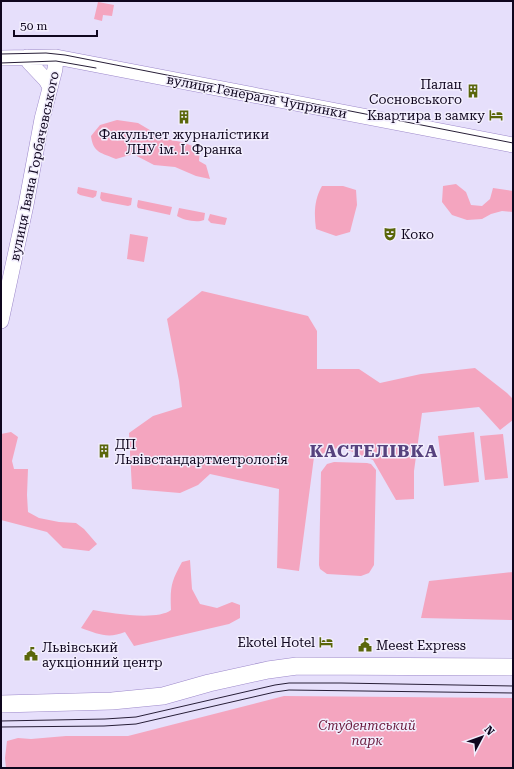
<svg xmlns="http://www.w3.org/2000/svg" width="514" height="769" viewBox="0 0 514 769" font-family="'Roboto Serif',serif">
<rect width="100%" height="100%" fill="#e6dffb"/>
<!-- green -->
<path fill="#f4a5bf" d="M98 2 114 5 112 16 103 15 102 21 94 19Z
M117 120 138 123 165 139 182 142 200 149 199 161 206 165 210 179 196 176 175 167 154 165 133 154 116 159C102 153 93 153 91 136L100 125Z
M456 184 466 192 471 205 482 206 490 199 493 188 513 191V212L502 211 491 214 482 219 467 220 452 215 442 202 443 186Z
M322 186H343L356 190 357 205 350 232 336 236 316 229C314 214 314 200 322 186Z
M78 187 97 191 96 196 93 198 80 195 77 193Z
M101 192 132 198 131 205 128 206 102 201 100 198Z
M138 200 172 207 170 215 138 208 137 206Z
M179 208 205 213 204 220C197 223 183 220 177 216Z
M210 214 227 218 225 225 211 223 208 220Z
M130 234 148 237 144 262 127 259Z
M202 291 308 316 317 331V369H359L380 383 421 374 475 368 507 393 513 399V420L500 430 479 407 422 413 414 471V499L396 500 373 460 340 447 314 457 299 571 277 568 279 489 210 474 198 485 180 493 132 489 129 433 153 416 182 407 179 381 167 319Z
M11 432 18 437 12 461 14 469H28L27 495 28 512 39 518 59 522 76 523 84 529 97 544 89 551 63 548 47 532 1 520V434Z
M474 432 479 482 444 486 438 436Z
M503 434 508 478 485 480 480 436Z
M334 462 367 463 371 464 376 470 374 565 369 573 361 576 327 574 320 569 319 565 321 472 327 464Z
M190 560 192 589 200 604 217 608 232 602 240 605V618L229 624 134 646 125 632C108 639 98 634 81 628L93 610C110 613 157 621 171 610 170 587 171 582 182 562Z
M513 572V620L421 618 429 581Z
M284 696 513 698V768H6L5 758 7 741 18 738 31 739 66 736H128Z"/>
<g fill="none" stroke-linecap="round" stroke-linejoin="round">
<!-- tertiary casing -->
<g stroke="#9c88ca" stroke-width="16">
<path id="tertiary" d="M27 57 29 62 46 80 50 87
M1 58 56 57 513 145
M1 321 26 205 42 119 55 69 56 57"/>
</g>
<!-- secondary casing -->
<g stroke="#9c88ca" stroke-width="18">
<path id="secondary" d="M1 704 112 701 163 696 209 683 268 670 297 666 513 667"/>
</g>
<!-- tertiary -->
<use href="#tertiary" stroke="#fff" stroke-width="15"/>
<!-- secondary -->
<use href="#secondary" stroke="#fff" stroke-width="17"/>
<!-- tram -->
<path stroke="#271e37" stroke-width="1" d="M1 54 46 53 65 55 513 143
M1 63 56 61 96 68
M181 85 247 98
M1 721 105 719 136 717 275 685 289 683H341L513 686
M1 727 104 726 136 724 275 692 289 690 513 693"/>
</g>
<!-- icons -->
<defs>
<g id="building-bare" transform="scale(1.08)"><path d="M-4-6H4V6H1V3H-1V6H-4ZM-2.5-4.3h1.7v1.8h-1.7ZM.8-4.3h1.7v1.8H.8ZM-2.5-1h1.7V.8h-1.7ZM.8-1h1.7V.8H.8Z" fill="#5a660a" stroke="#f2eefd" stroke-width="2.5" paint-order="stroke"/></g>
<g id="hotel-bare" transform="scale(1.08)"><path d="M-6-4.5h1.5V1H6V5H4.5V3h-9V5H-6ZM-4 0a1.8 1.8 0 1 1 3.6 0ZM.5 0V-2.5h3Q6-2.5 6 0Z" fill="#5a660a" stroke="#f2eefd" stroke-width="2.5" paint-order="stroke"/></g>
<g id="theatre-bare" transform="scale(1.08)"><path d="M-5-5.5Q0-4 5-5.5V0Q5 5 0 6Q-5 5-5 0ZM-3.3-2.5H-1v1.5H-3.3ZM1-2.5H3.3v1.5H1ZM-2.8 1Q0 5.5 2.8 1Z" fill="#5a660a" stroke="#f2eefd" stroke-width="2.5" paint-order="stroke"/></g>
<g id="civic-bare" transform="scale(1.08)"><path d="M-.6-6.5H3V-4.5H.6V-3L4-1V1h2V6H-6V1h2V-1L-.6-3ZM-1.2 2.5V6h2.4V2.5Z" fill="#5a660a" stroke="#f2eefd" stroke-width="2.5" paint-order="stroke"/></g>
</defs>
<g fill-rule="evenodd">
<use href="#building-bare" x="473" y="91"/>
<use href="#hotel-bare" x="496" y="115"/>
<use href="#building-bare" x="184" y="117"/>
<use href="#theatre-bare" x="390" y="234"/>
<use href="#building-bare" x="104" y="451"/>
<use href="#hotel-bare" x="326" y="642"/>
<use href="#civic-bare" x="365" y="645"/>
<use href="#civic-bare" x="31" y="654"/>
</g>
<g text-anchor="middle" stroke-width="3" stroke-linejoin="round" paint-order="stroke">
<!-- poi labels -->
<g font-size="13" fill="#0f061e" stroke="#f2eefd" text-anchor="start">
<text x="462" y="89" text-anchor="end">Палац<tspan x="462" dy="15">Сосновського</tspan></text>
<text x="485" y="120" text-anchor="end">Квартира в замку</text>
<text x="184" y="139" text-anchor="middle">Факультет журналістики<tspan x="184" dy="15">ЛНУ ім. І. Франка</tspan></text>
<text x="401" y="239">Коко</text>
<text x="115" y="449">ДП<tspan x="115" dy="15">Львівстандартметрологія</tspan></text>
<text x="315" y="647" text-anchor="end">Ekotel Hotel</text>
<text x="376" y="650">Meest Express</text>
<text x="42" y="652">Львівський<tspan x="42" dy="15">аукціонний центр</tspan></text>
</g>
<!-- street labels -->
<g font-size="13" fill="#0f061e" stroke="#f2eefd">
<text transform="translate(257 96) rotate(11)" y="5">вулиця Генерала Чупринки</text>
<text transform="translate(34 166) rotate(-78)" y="5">вулиця Івана Горбачевського</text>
</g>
<!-- park labels -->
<g font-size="13" font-style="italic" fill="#6b1b3e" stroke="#f2eefd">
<text x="367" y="730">Студентський<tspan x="367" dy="15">парк</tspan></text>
</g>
<!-- district labels -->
<g font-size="17" font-weight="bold" letter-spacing="1" fill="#56427e" stroke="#f2eefd">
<text x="374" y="457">КАСТЕЛІВКА</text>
</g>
</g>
<!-- border -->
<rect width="514" height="769" fill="none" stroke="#0f061e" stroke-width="4"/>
<!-- north arrow -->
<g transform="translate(482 737) rotate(49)" stroke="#f2eefd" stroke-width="3" paint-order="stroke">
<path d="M0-3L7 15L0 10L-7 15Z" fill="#0f061e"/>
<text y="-6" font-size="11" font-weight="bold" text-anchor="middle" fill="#0f061e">N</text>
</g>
<!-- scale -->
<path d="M14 30v6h83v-6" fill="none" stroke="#0f061e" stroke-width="2"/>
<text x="20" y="30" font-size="12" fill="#0f061e" stroke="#f2eefd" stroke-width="3" paint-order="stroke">50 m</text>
</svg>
